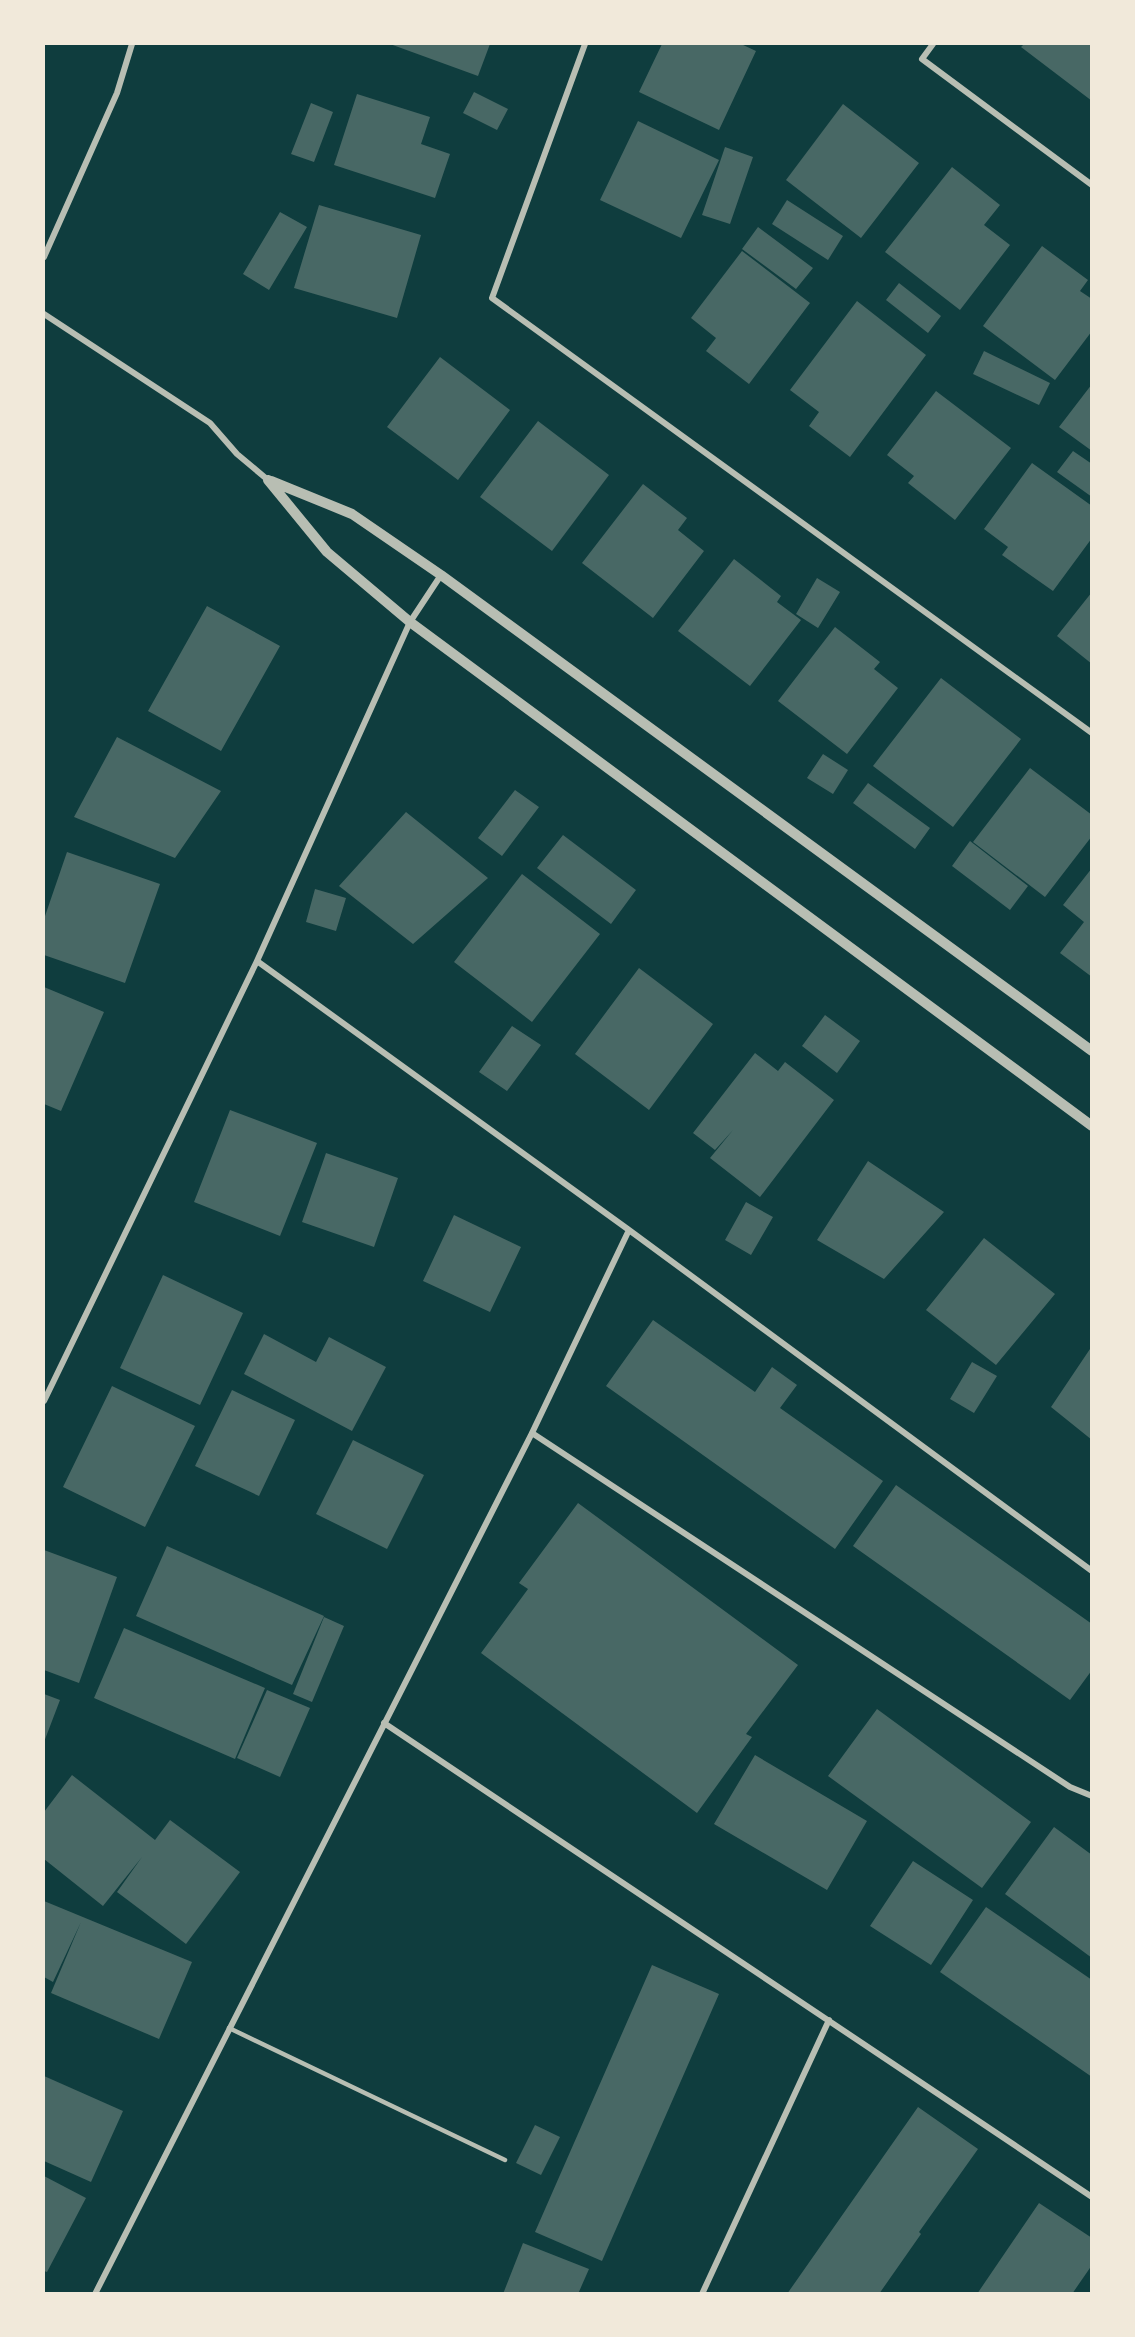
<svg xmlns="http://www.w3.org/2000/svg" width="1135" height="2337" viewBox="0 0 1135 2337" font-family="'Asap Condensed',sans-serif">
<rect width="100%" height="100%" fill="#0f3d3e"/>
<!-- building -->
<path fill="#486865" d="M390 44H490L478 76Z
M662 44H741L756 51 719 130 639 92Z
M1024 44H1092V101L1021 47Z
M474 92 508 109 497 130 463 113Z
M357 94 430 117 421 144 450 154 435 198 334 165Z
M311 103 333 112 314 162 291 154Z
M843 104 919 163 861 238 786 180Z
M638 121 719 160 681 238 600 200Z
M725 147 753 157 730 224 702 215Z
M952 167 1000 205 984 225 1010 245 960 310 885 252Z
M787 200 843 236 828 260 772 224Z
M319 205 421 235 397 318 294 288Z
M280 212 307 227 269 290 243 274Z
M758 227 813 268 796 289 742 249Z
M1042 246 1088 280 1080 291 1092 299V331L1055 380 983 326Z
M742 251 810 303 749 384 706 351 716 338 691 318Z
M899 283 941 316 928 333 886 300Z
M857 301 926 355 850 457 809 426 819 412 790 390Z
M984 351 1050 383 1039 405 973 374Z
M440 357 510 410 458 480 387 427Z
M1092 384V451L1059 427Z
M936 391 1011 448 955 520 908 483 914 476 887 455Z
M538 421 609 475 552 551 480 497Z
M1073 451 1092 464V497L1057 472Z
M1032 463 1092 506V538L1053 591 1002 555 1008 547 984 529Z
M643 484 687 518 678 530 704 551 653 618 582 563Z
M734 559 781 596 777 602 801 620 750 686 678 631Z
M817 578 840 592 818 628 796 614Z
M1092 592V664L1057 636Z
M207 606 280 646 221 751 148 711Z
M835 627 880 662 874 669 898 688 847 754 778 701Z
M941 678 1021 739 953 827 873 766Z
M117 737 221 791 175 858 74 817Z
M823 754 848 770 833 794 807 778Z
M1030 768 1092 815V836L1045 897 973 842Z
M868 783 930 828 915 849 853 803Z
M515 790 539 807 502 856 478 838Z
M406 812 488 878 413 944 339 886Z
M563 835 636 890 611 924 537 868Z
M970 841 1028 886 1010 910 952 866Z
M67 852 160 884 125 983 44 955V919Z
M1092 868V977L1060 953 1084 922 1063 905Z
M522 874 600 934 532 1022 454 962Z
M315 889 346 898 336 931 306 922Z
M639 968 713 1024 649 1110 575 1054Z
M44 987 104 1012 61 1111 44 1104Z
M825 1015 860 1041 837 1073 802 1046Z
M512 1026 541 1045 507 1091 479 1072Z
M755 1053 778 1071 785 1062 834 1100 760 1197 710 1158 733 1130 715 1150 693 1133Z
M230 1110 317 1143 280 1236 194 1202Z
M326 1153 398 1178 374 1247 302 1222Z
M868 1161 944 1212 884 1279 817 1240Z
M746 1202 773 1217 751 1255 725 1240Z
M454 1215 521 1247 490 1312 423 1281Z
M984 1238 1055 1294 996 1365 926 1310Z
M163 1275 243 1313 200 1405 120 1368Z
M653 1320 755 1392 772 1367 797 1385 780 1408 883 1481 835 1549 606 1386Z
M264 1334 316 1362 329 1337 386 1367 352 1431 244 1374Z
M1092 1346V1440L1051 1407Z
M972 1362 997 1376 974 1413 950 1399Z
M112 1386 195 1426 145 1527 63 1487Z
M232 1390 295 1420 259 1496 195 1466Z
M353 1440 424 1475 387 1549 316 1514Z
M896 1485 1092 1624V1670L1070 1700 853 1546Z
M578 1503 798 1665 746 1734 752 1737 697 1813 481 1653 528 1589 519 1583Z
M167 1546 324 1616 292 1685 136 1616Z
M44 1550 117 1577 79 1683 44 1670Z
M324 1617 344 1626 312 1702 293 1694Z
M124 1628 265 1688 235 1759 94 1698Z
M267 1690 310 1708 280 1777 237 1758Z
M44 1694 60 1700 44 1742Z
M877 1709 1031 1822 982 1888 828 1776Z
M755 1755 867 1821 827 1890 714 1824Z
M72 1775 155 1840 170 1820 240 1872 186 1944 117 1892 142 1857 103 1906 44 1859V1812Z
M1054 1827 1092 1855V1958L1005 1894Z
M913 1861 973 1900 931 1965 870 1926Z
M44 1901 192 1962 159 2039 51 1993 81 1922 53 1982 44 1977Z
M986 1907 1092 1980V2077L940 1972Z
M652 1965 719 1994 602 2261 535 2232Z
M44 2076 123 2111 91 2182 44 2161Z
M918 2107 978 2149 919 2232 921 2234 879 2294H787Z
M535 2125 560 2137 541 2175 516 2163Z
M44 2176 86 2198 47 2272 44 2271Z
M1039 2203 1092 2238V2265L1072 2294H977Z
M523 2243 589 2269 578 2294H503Z"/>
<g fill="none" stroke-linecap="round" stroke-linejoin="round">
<!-- service -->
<path stroke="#b8beb3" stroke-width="4.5" d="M229 2028 505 2160"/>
<!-- minor -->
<path stroke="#b8beb3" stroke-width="6" d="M585 44 492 298 1092 733
M933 44 922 59 1092 185
M44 257 117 93 132 44
M44 314 210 423 237 454 268 480
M257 961 410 622 441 575
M44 1401 257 961 629 1230 1092 1571
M532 1433 1070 1787 1092 1796
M384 1723 1092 2197
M95 2294 532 1433 629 1230
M702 2294 829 2020"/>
<!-- tertiary -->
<path stroke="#b8beb3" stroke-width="10" d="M268 480 327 552 410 622 1092 1126
M271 481 352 514 441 575 1092 1051"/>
</g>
<!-- border -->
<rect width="1135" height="2337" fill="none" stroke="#f1e9da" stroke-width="90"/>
</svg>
